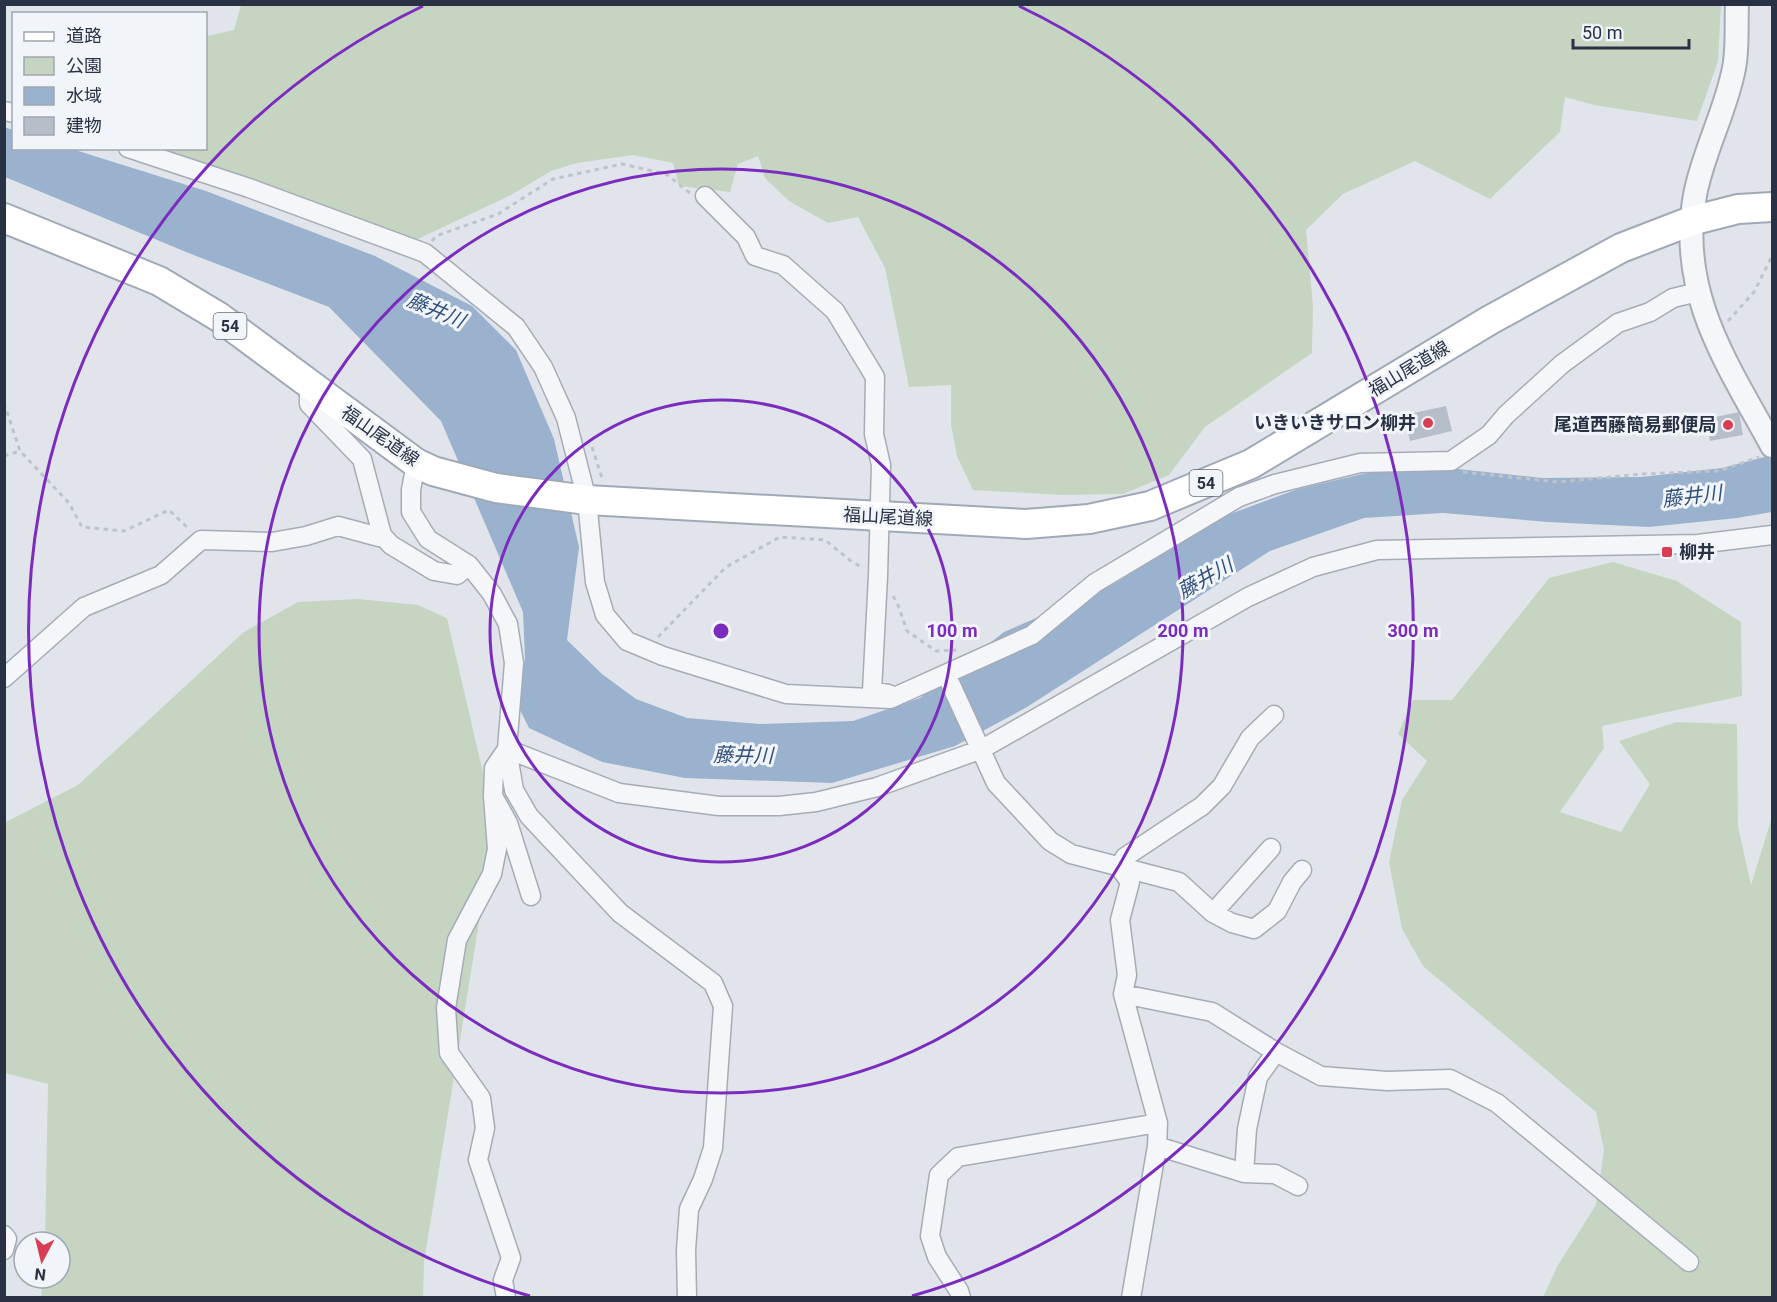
<svg xmlns="http://www.w3.org/2000/svg" width="1777" height="1302" viewBox="0 0 1777 1302" font-family="Roboto,'Noto Sans JP',sans-serif">
<rect width="100%" height="100%" fill="#e1e5eb"/>
<!-- green -->
<path fill="#c6d5c2" d="M241 5H1721L1718 61 1697 121 1594 105 1565 97 1560 132 1490 199 1415 161 1343 194 1306 230 1313 305 1312 353 1205 427 1169 475 1123 494 1064 495 973 490 957 456 951 425V385L909 387 885 268 858 217 828 223 789 201 765 178 758 156 738 164 730 192 679 186 673 163 633 155 577 163 551 171 511 195 418 239 400 245 132 149 206 148V38L208 36 234 30Z
M1613 562 1677 581 1741 622 1742 696 1602 726 1604 748 1560 812 1621 832 1650 784 1619 741 1676 722 1737 724 1738 826 1751 885 1772 817V1297H1543L1558 1265 1596 1205 1604 1150 1596 1112 1423 966 1402 929 1389 862 1402 800 1427 761 1398 734 1413 700H1452L1549 578Z
M358 599 418 605 447 618 495 824 424 1262 423 1297H41L43 1278H60V1242H45L48 1084 5 1073 4 823 78 785 244 632 298 602Z"/>
<!-- water -->
<path fill="#9ab2cd" d="M4 127 13 130 14 148 72 149 206 191 375 256 472 306 516 350 554 439 579 547 567 640 602 674 636 699 687 718 760 724 853 721 920 698 1004 632 1114 584 1222 517 1298 489 1371 472 1439 467 1542 478 1641 477 1722 468 1772 455V512L1737 518 1649 527 1548 522 1443 513 1364 518 1270 551 1027 707 955 746 832 783 685 778 602 762 529 728 518 706 525 657 523 612 441 421 329 307 191 254 5 177Z"/>
<!-- building -->
<path fill="#b8bec9" d="M1446 406 1452 431 1410 441 1404 415Z
M1739 412 1743 435 1710 441 1706 419Z"/>
<g fill="none" stroke-linecap="round" stroke-linejoin="round">
<!-- minor casing -->
<g stroke="#a6acb6" stroke-width="21">
<path id="minor" d="M4 111 14 113
M128 148 249 188 425 253 516 327 543 367 566 418 587 500 595 582 605 615 627 641 663 656 786 694 890 699 1032 635 1095 583 1239 497 1275 484 1360 463 1451 461 1489 435 1506 415 1562 364 1618 323 1650 312 1673 298 1698 292
M705 196 746 237 755 256 783 265 835 311 875 377 874 434 881 465 878 576 872 691 889 694
M309 386V404L362 459 382 535 391 545 434 571 457 575 469 565
M416 463 411 490V512L428 539 469 565 492 594 508 624 514 663 507 749 514 790 529 816 620 913 713 983 723 1006 713 1148 703 1179 689 1209 686 1250 687 1298
M946 674 996 783 1050 841 1071 854 1179 882 1213 913 1232 923 1254 929 1277 911 1292 882 1302 870
M4 678 84 607 161 575 201 540 272 542 306 536 338 526 379 537 382 535
M507 749 619 793 719 806H779L816 802 877 787 982 749 1248 597 1313 567 1377 550 1698 544 1772 535
M507 749 494 768 493 796 508 823 531 896
M493 796 497 849 492 874 457 940 446 1008 449 1053 481 1098 485 1128 478 1160 511 1258 503 1280 506 1298
M1119 867 1130 882 1120 920 1127 975 1123 994 1158 1123 1157 1146 1131 1298
M1119 867 1125 857 1202 806 1222 786 1250 738 1274 715
M1213 913 1271 848
M1123 994 1212 1012 1276 1052 1321 1076 1387 1081 1450 1079 1497 1103 1689 1262
M1157 1146 1244 1173 1275 1174 1298 1186
M1244 1173 1247 1129 1258 1077 1276 1052
M4 1235 7 1239 4 1250
M961 1298 959 1291 937 1257 930 1236 939 1175 958 1157 1158 1123"/>
</g>
<!-- tertiary casing -->
<g stroke="#a6acb6" stroke-width="26">
<path id="tertiary" d="M1737 4C1736 25 1738 48 1734 68 1726 111 1703 152 1695 195 1677 293 1728 365 1772 446"/>
</g>
<!-- primary casing -->
<g stroke="#a0a9b7" stroke-width="32">
<path id="primary" d="M4 218 159 281 219 317 416 463 433 471 496 488 587 500 1026 524 1089 519 1150 506 1251 464 1490 320 1621 248 1691 221 1738 209 1772 207"/>
</g>
<!-- path -->
<path stroke="#bfc3ca" stroke-width="3" stroke-dasharray="4.5 4.5" stroke-linecap="butt" d="M432 241 436 236 498 214 553 179 622 164 666 174 690 193
M1728 321 1754 292 1772 256
M4 403 20 451 69 503 82 527 124 531 169 510 190 530
M592 447 602 478H605
M4 456 20 451
M1463 472 1558 482 1642 474 1719 471 1759 457
M893 596 897 602 907 631 936 651 956 650
M658 637 726 567 780 537 825 540 851 561 863 568"/>
<!-- minor -->
<use href="#minor" stroke="#f4f6f9" stroke-width="18"/>
<!-- tertiary -->
<use href="#tertiary" stroke="#f4f6f9" stroke-width="22"/>
<!-- primary -->
<use href="#primary" stroke="#fff" stroke-width="28"/>
</g>
<!-- distance rings -->
<g fill="none" stroke="#7b2cbf" stroke-width="3">
<circle cx="721" cy="631" r="231"/>
<circle cx="721" cy="631" r="462"/>
<path d="M530 1296A692 692 0 0 1 423 6M1019 6A692 692 0 0 1 912 1296"/>
</g>
<!-- markers -->
<g fill="#d83e53" stroke="#f1f4f8" stroke-width="2">
<circle cx="1428" cy="423" r="6"/>
<circle cx="1728" cy="425" r="6"/>
<rect x="1661" y="546" width="12" height="12" rx="3"/>
</g>
<g text-anchor="middle" stroke-width="6" stroke-linejoin="round" paint-order="stroke">
<!-- shield labels -->
<g fill="#f1f4f8" stroke="#646c7a" stroke-width="1.5">
<rect x="213.5" y="313" width="33" height="26" rx="4.5"/>
<rect x="1189.5" y="470" width="33" height="26" rx="4.5"/>
</g>
<g font-size="16" font-weight="bold" fill="#283244">
<text x="230" y="332">54</text>
<text x="1206" y="489">54</text>
</g>
<!-- street labels -->
<g font-size="18" fill="#283244" stroke="#f1f4f8">
<text transform="translate(1409 369) rotate(-31)" y="6">福山尾道線</text>
<text transform="translate(380 436) rotate(35)" y="6">福山尾道線</text>
<text transform="translate(888 517) rotate(3)" y="6">福山尾道線</text>
</g>
<!-- poi labels -->
<g font-size="18" font-weight="bold" fill="#283244" stroke="#f1f4f8" text-anchor="end">
<text x="1416" y="429">いきいきサロン柳井</text>
<text x="1716" y="431">尾道西藤簡易郵便局</text>
<text x="1679" y="558" text-anchor="start">柳井</text>
</g>
<!-- water labels -->
<g font-size="20" font-style="italic" fill="#2f507b" stroke="#f1f4f8">
<text transform="translate(436 310) rotate(23)" y="7">藤井川</text>
<text transform="translate(1692 496) rotate(-7)" y="7">藤井川</text>
<text transform="translate(1205 578) rotate(-30)" y="7">藤井川</text>
<text transform="translate(743 755) rotate(1)" y="7">藤井川</text>
</g>
</g>
<circle cx="721" cy="631" r="9" fill="#7b2cbf" stroke="#f1f4f8" stroke-width="3"/>
<g font-size="18" text-anchor="middle" font-weight="bold" fill="#7b2cbf" stroke="#f1f4f8" stroke-width="6" stroke-linejoin="round" paint-order="stroke">
<text x="952" y="637">100 m</text>
<text x="1183" y="637">200 m</text>
<text x="1413" y="637">300 m</text>
</g>
<!-- border -->
<rect width="1777" height="1302" fill="none" stroke="#283244" stroke-width="12"/>
<!-- legend -->
<rect x="12" y="12" width="195" height="138" fill="#f1f4f8" stroke="#a1a6b0" stroke-width="1.5"/>
<rect x="24" y="32" width="30" height="9" fill="#ffffff" stroke="#a1a6b0" stroke-width="1.5"/>
<text x="66" y="42" font-size="18" fill="#283244">道路</text>
<rect x="24" y="57" width="30" height="18" fill="#c6d5c2" stroke="#a1a6b0" stroke-width="1.5"/>
<text x="66" y="72" font-size="18" fill="#283244">公園</text>
<rect x="24" y="87" width="30" height="18" fill="#9ab2cd" stroke="#a1a6b0" stroke-width="1.5"/>
<text x="66" y="102" font-size="18" fill="#283244">水域</text>
<rect x="24" y="117" width="30" height="18" fill="#b8bec9" stroke="#a1a6b0" stroke-width="1.5"/>
<text x="66" y="132" font-size="18" fill="#283244">建物</text>
<!-- north arrow -->
<g transform="translate(42 1260) rotate(187)"><circle r="28" fill="#f1f4f8" stroke="#a1a6b0" stroke-width="1.5"/>
<path d="M0-4.5L10 22L0 15L-10 22Z" fill="#d83e53"/>
<text y="-9" font-size="16" font-weight="bold" text-anchor="middle" fill="#283244">N</text>
</g>
<!-- scale -->
<path d="M1573 39v9h116v-9" fill="none" stroke="#283244" stroke-width="3"/>
<text x="1582" y="39" font-size="18" fill="#283244" stroke="#f1f4f8" stroke-width="4.5" paint-order="stroke">50 m</text>
</svg>
